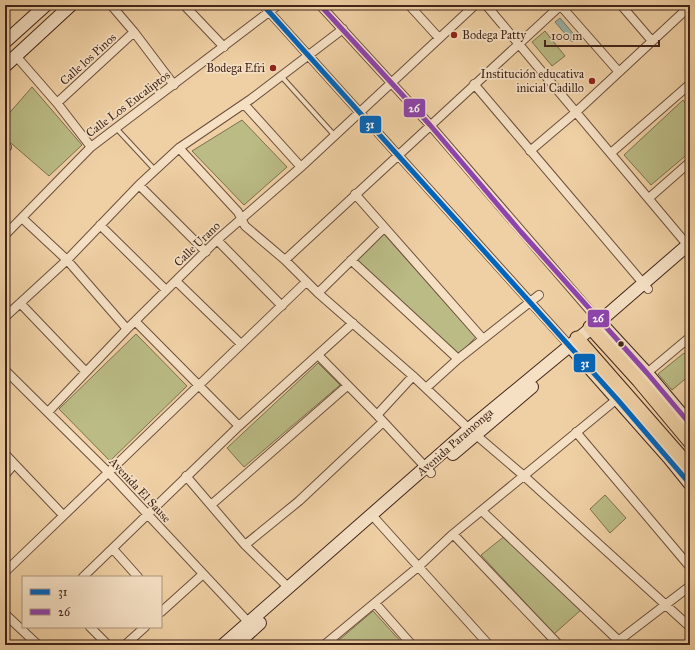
<svg xmlns="http://www.w3.org/2000/svg" width="695" height="650" viewBox="0 0 695 650" font-family="'IM FELL Great Primer',serif">
<rect width="100%" height="100%" fill="#efd0a4"/>
<filter id="stains"><feTurbulence type="fractalNoise" baseFrequency=".005" numOctaves="4"/><feColorMatrix values="0 0 0 0 .2 0 0 0 0 .09 0 0 0 0 .02 0 0 0 .5 -.17"/></filter>
<radialGradient id="worn" r=".72"><stop offset=".6" stop-color="#630" stop-opacity="0"/><stop offset="1" stop-color="#630" stop-opacity=".3"/></radialGradient>
<!-- green -->
<path fill="#babb85" stroke="#7e704f" d="M545 31 565 56 552 66 532 42Z
M32 87 82 145 49 176 5 138V118Z
M683 100 690 110V152L651 185 624 155Z
M242 120 287 167 244 205 192 151Z
M383 233 476 337 458 355 356 260Z
M136 334 187 386 110 461 59 409Z
M684 353 690 360V375L672 390 658 374Z
M318 363 340 385 244 467 227 448Z
M605 495 626 518 610 533 590 509Z
M506 535 582 609 554 634 481 555Z
M373 611 404 645H343L339 640Z"/>
<!-- water -->
<path fill="#9ab6ac" stroke="#767c71" d="M560 18 577 38 572 42 555 22Z"/>
<g fill="none" stroke-linecap="round" stroke-linejoin="round">
<!-- lane casing -->
<g stroke="#6c4f3c" stroke-width="6">
<path id="lane" d="M281 76 335 136
M116 128 155 170"/>
</g>
<!-- street casing -->
<g stroke="#6c4f3c" stroke-width="10">
<path id="street" d="M111 5 134 32 174 85
M184 5 224 47
M263 5 569 345
M320 5 430 125 599 321
M409 5 439 38
M486 5 690 248
M560 5 619 72
M621 5 652 41
M16 56 57 103 91 147
M474 84 648 289
M57 103 134 32
M244 104 301 167
M5 146 7 147 5 149
M179 148 238 212 245 226 285 260 318 293 413 376 469 429 524 476 690 627
M530 151 576 112 690 6
M611 153 690 84
M139 185 206 252
M355 194 483 339
M649 198 690 162
M22 218 67 260 127 329
M100 225 166 290
M5 235 91 147 278 5
M217 240 282 306
M285 260 561 5
M351 260 458 359
M176 281 241 344
M318 293 384 228
M20 303 86 372
M5 317 67 260 139 185 179 148 251 99 343 29
M135 321 239 426
M318 355 377 415 431 473
M5 370 108 472 252 626
M647 373 690 337
M426 388 458 359 539 295
M48 412 127 329 217 240 301 167 475 5
M377 415 413 376
M576 432 690 567
M5 454 63 515
M5 475 14 464
M186 476 245 545 288 587
M211 505 347 386
M482 511 619 641
M371 514 489 645
M453 534 559 645
M245 545 299 501 383 422
M113 549 138 577
M5 572 306 282
M83 577 239 426 353 323
M375 603 412 645
M161 612 202 575
M5 614 38 645
M90 627 108 645
M125 645 145 627
M324 645 418 567 453 534 617 399
M613 645 690 586"/>
</g>
<!-- secondary casing -->
<g stroke="#412419" stroke-width="14">
<path id="secondary" d="M5 42 46 5
M5 66 71 5
M599 321 647 373 690 424
M569 345 669 458 690 484
M453 454 532 387
M223 645 469 429 607 315 690 243
M236 645 260 623"/>
</g>
<!-- primary casing -->
<g stroke="#412419" stroke-width="15">
<path id="primary" d="M590 327 639 381 690 442
M577 338 690 467"/>
</g>
<!-- lane -->
<use href="#lane" stroke="#f5e0c4" stroke-width="4"/>
<!-- street -->
<use href="#street" stroke="#f5e0c4" stroke-width="8"/>
<!-- secondary -->
<use href="#secondary" stroke="#f5e0c4" stroke-width="12"/>
<!-- primary -->
<use href="#primary" stroke="#efd0a4" stroke-width="13"/>
<!-- bus-1 casing -->
<g stroke="#f5e0c4" stroke-width="8">
<path id="bus-1" d="M263 5 617 399 690 484"/>
</g>
<!-- bus-2 casing -->
<g stroke="#f5e0c4" stroke-width="8">
<path id="bus-2" d="M320 5 430 125 521 232 647 373 690 424"/>
</g>
<!-- bus-1 -->
<use href="#bus-1" stroke="#0065bd" stroke-width="5"/>
<!-- bus-2 -->
<use href="#bus-2" stroke="#8e44ad" stroke-width="5"/>
</g>
<!-- markers -->
<g fill="#8f2418" stroke="#f5e0c4" stroke-width="1.5">
<circle cx="454" cy="35" r="4"/>
<circle cx="273" cy="68" r="4"/>
<circle cx="592" cy="81" r="4"/>
</g>
<circle fill="#412419" stroke="#f5e0c4" stroke-width="1.5" cx="621" cy="344" r="3.5"/>
<g text-anchor="middle" stroke-width="3.5" stroke-linejoin="round" paint-order="stroke">
<!-- poi labels -->
<g font-size="12" fill="#412419" stroke="#f5e0c4" text-anchor="end">
<text x="462" y="39" text-anchor="start">Bodega Patty</text>
<text x="265" y="72">Bodega Efri</text>
<text x="584" y="78">Institución educativa<tspan x="584" dy="14">inicial Cadillo</tspan></text>
</g>
<!-- street labels -->
<g font-size="12" fill="#412419" stroke="#f5e0c4">
<text transform="translate(88 59) rotate(-42)" y="4">Calle los Pinos</text>
<text transform="translate(128 104) rotate(-37)" y="4">Calle Los Eucaliptos</text>
<text transform="translate(197 244) rotate(-44)" y="4">Calle Urano</text>
<text transform="translate(455 442) rotate(-41)" y="4">Avenida Paramonga</text>
<text transform="translate(140 490) rotate(47)" y="4">Avenida El Sause</text>
</g>
</g>
<g stroke="#f5e0c4" stroke-width="1.5">
<rect x="403" y="98" width="23" height="20" rx="4" fill="#8e44ad"/>
<rect x="359" y="115" width="23" height="19" rx="4" fill="#0065bd"/>
<rect x="587" y="309" width="23" height="19" rx="4" fill="#8e44ad"/>
<rect x="573" y="353" width="23" height="20" rx="4" fill="#0065bd"/>
</g>
<g font-size="11" text-anchor="middle" font-weight="bold" fill="#fff">
<text x="414" y="112">26</text>
<text x="370" y="128">31</text>
<text x="598" y="322">26</text>
<text x="585" y="367">31</text>
</g>
<!-- margin -->
<rect width="695" height="650" fill="none" stroke="#efd0a4" stroke-width="20"/>
<rect x="6" y="6" width="683" height="638" fill="none" stroke="#412419" stroke-width="2"/>
<rect x="10" y="10" width="675" height="630" fill="none" stroke="#412419"/>
<!-- legend -->
<rect x="22" y="576" width="140" height="52" fill="#f5e0c4" stroke="#ad9580"/>
<rect x="30" y="589" width="20" height="6" fill="#0065bd" stroke="#ad9580"/>
<text x="58" y="596" font-size="12" fill="#412419">31</text>
<rect x="30" y="609" width="20" height="6" fill="#8e44ad" stroke="#ad9580"/>
<text x="58" y="616" font-size="12" fill="#412419">26</text>
<!-- scale -->
<path d="M545 40v6h114v-6" fill="none" stroke="#412419" stroke-width="2"/>
<text x="551" y="40" font-size="12" fill="#412419" stroke="#f5e0c4" stroke-width="3" paint-order="stroke">100 m</text>
<rect width="100%" height="100%" filter="url(#stains)"/>
<rect width="100%" height="100%" fill="url(#worn)"/>
</svg>
